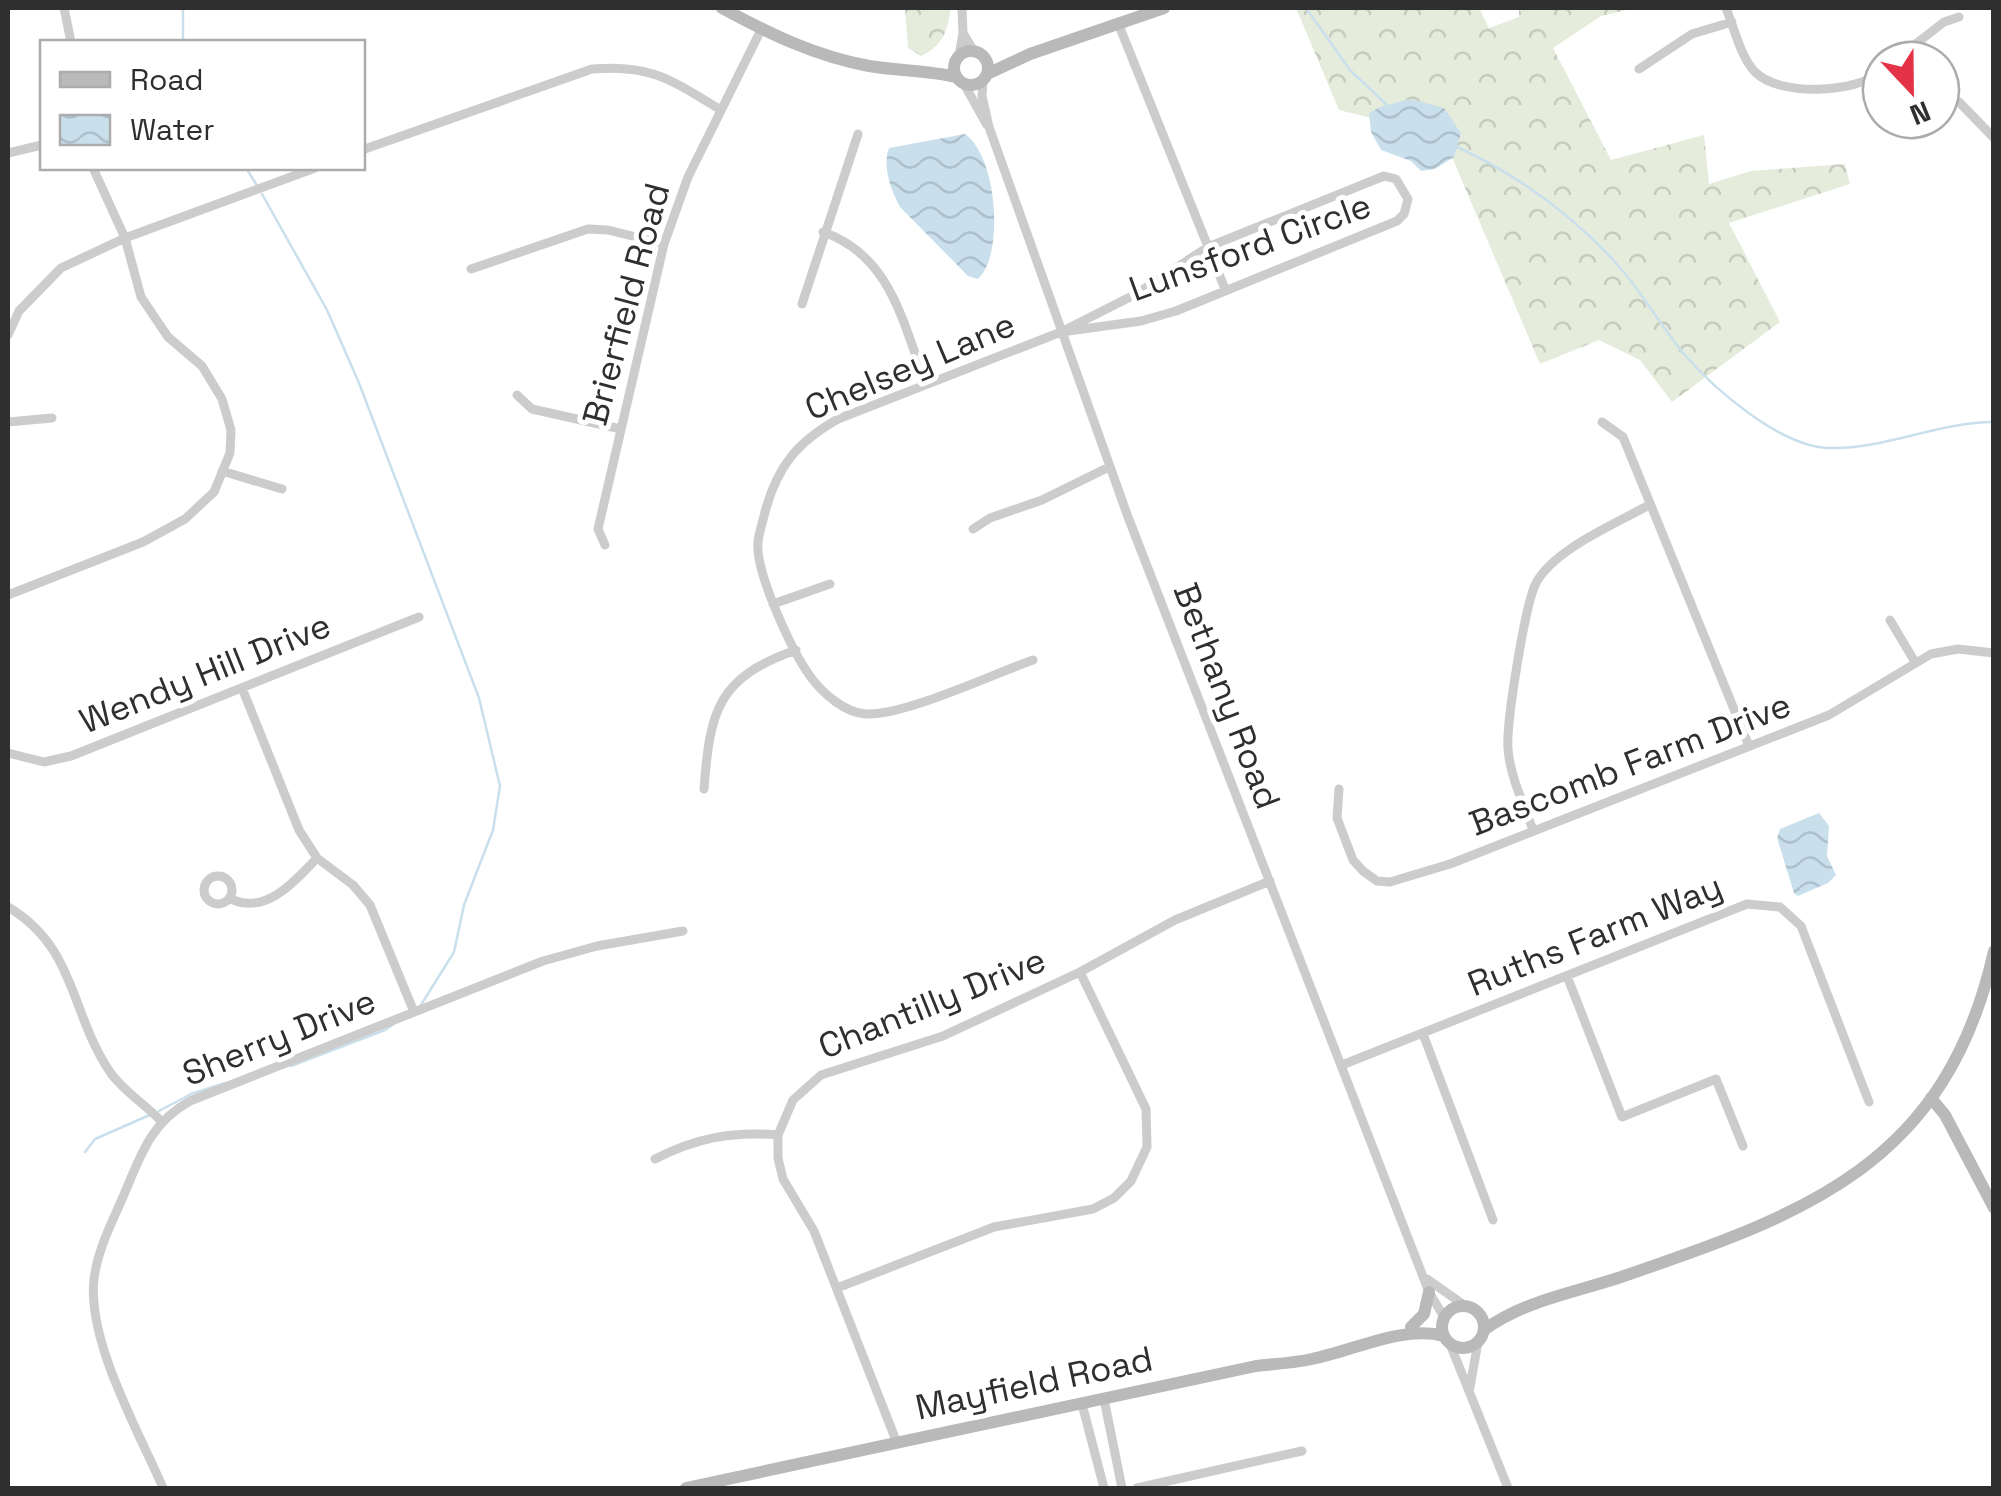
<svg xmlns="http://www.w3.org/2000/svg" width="2001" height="1496" viewBox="0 0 2001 1496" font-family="'Space Grotesk',sans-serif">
<defs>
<pattern id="forest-crowns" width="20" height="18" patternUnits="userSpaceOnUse" patternTransform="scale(2.5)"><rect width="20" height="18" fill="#e5ecdc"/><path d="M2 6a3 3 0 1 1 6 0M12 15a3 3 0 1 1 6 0" fill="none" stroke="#c5cbbd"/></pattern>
<pattern id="water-waves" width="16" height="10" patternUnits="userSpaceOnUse" patternTransform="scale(2.5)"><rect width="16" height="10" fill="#c9e0ec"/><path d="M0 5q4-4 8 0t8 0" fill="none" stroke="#adc0cb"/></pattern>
</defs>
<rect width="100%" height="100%" fill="#fff"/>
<!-- forest -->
<path fill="url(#forest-crowns)" d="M905 8H951C947 31 944 45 921 56L908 48Z
M1296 8H1479L1489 28 1519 17V8H1636L1601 16 1553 48 1611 160 1704 135 1709 184 1751 171 1845 164 1850 184 1729 223 1780 322 1672 402 1640 360 1599 340 1540 364 1443 136 1339 110Z"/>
<!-- water -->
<path fill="url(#water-waves)" d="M1410 99 1444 108 1461 133 1454 157 1435 169 1421 171 1411 161 1381 150 1371 132 1369 113 1380 107Z
M965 134C997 156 1005 254 978 279L968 276 900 207C891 191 882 166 889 148Z
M1819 813 1829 826 1827 856 1836 875 1828 883 1798 896 1794 893 1777 838 1780 829Z"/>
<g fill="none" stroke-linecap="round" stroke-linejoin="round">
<!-- stream -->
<path stroke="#c9e0ec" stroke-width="2.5" d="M183 8V42
M1306 8 1350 70 1388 106
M1455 146C1516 174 1570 213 1615 262 1641 290 1659 324 1684 354 1715 390 1780 446 1828 448 1884 450 1938 422 1994 422
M246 168 258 187
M262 194 327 310 359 383 479 698 500 786 493 830 464 905 454 952 421 1005
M291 1066 385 1030 394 1024
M159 1111 191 1094 225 1083
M85 1152 95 1139 152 1114"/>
<!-- street -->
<path stroke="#ccc" stroke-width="9" d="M64 8 71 42
M1726 8C1734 27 1740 56 1755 72 1780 97 1855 93 1881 72
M1118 23 1225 289
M963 33 974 51
M959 56 963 33 962 8
M1895 60 1944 22 1959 17
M1639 69 1692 34 1732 22
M983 81 982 96 989 127 1128 517 1429 1292 1444 1317
M964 84 987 125
M1941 97 1959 102 1994 138
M362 150 592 69C652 64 671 80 721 110
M8 153 42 145
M823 232C891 255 903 324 926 384
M471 269 588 229 608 230 664 244
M802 304 858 134
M8 335 19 311 61 268 125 238 315 168
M517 395 532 409 621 429
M8 422 52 418
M1602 422 1623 437 1749 746
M222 471 282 489
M973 529 990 518 1042 500 1109 467
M605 545 598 529 664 244 688 177 761 30
M8 595 143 542 185 519 214 492 230 453 231 430 222 399 202 366 168 337 141 297 125 238 93 168
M773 604 830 584
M1890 620 1915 662
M1033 660C993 674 904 716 866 714 845 713 822 693 810 676 792 651 755 572 758 542 759 532 763 521 765 512 777 467 797 442 838 419L1061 332 1136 294 1208 247 1384 176 1396 179 1408 199 1404 214 1397 221 1176 311 1141 321 1061 332
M242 688 299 830 317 858 353 885 370 905 414 1012
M8 753 44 762 71 756 419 617
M704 789C710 711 717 678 796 650
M1339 789 1337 818 1353 860 1363 871 1377 881 1390 882 1450 864 1829 715 1931 654 1958 649 1994 653
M1533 830C1524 805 1510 776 1508 749 1506 723 1525 605 1536 583 1554 549 1617 523 1649 505
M204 890a14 14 0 1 1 28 0a14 14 0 1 1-28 0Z
M229 898C265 917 295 881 317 858
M8 907C76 947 70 1013 110 1072 123 1091 145 1104 161 1121
M1567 976 1622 1117 1716 1079 1743 1146
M1423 1034 1493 1220
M1342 1065 1747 904 1780 907 1801 926 1869 1102
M655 1159C696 1138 732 1131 778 1135
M1427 1279 1464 1305
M837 1288 994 1227 1093 1209 1114 1198 1131 1181 1147 1147 1146 1109 1080 972
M1450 1344 1508 1488
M1470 1387 1478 1342
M1104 1399 1122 1488
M1082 1404 1104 1488
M897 1443 814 1231 783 1179 778 1158V1135L793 1100 821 1075 943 1036 1080 972 1175 920 1270 881
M163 1488C138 1430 87 1341 94 1279 98 1246 116 1215 128 1185 143 1149 154 1121 190 1101L543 961 597 946 683 931
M1137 1488 1302 1451"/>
<!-- secondary -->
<path stroke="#b9b9b9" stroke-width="12" d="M722 8C770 34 815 56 869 66 898 71 927 70 956 77
M954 68a17 17 0 1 1 34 0a17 17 0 1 1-34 0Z
M987 74 1030 54 1164 8
M1931 1098 1945 1115 1994 1208
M1442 1327a21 21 0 1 1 42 0a21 21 0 1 1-42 0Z
M1411 1327 1424 1314 1429 1292
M1484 1330C1524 1301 1572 1293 1618 1278 1806 1214 1946 1165 1994 951
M686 1488 1256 1366C1274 1364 1293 1363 1312 1359 1353 1351 1402 1325 1444 1336"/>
</g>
<g text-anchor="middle" stroke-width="10" stroke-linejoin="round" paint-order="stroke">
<!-- street labels -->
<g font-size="35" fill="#2f2f2f" stroke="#fff">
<text transform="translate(1250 247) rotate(-20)" y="12">Lunsford Circle</text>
<text transform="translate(626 304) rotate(-75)" y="12">Brierfield Road</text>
<text transform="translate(910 366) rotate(-23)" y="12">Chelsey Lane</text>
<text transform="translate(205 673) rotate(-22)" y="12">Wendy Hill Drive</text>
<text transform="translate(1227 696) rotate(69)" y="12">Bethany Road</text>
<text transform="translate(1630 764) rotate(-21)" y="12">Bascomb Farm Drive</text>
<text transform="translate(1595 935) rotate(-22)" y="12">Ruths Farm Way</text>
<text transform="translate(932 1003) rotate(-22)" y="12">Chantilly Drive</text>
<text transform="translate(279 1037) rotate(-22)" y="12">Sherry Drive</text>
<text transform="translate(1034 1383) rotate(-12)" y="12">Mayfield Road</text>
</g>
</g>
<!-- border -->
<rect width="2001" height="1496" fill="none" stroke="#2f2f2f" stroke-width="20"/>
<!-- legend -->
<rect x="40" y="40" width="325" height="130" fill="#ffffff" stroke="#acacac" stroke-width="2.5"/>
<rect x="60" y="72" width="50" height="15" fill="#b9b9b9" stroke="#acacac" stroke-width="2.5"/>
<text x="130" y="90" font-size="30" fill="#2f2f2f">Road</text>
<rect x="60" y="115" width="50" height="30" fill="url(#water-waves)" stroke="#acacac" stroke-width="2.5"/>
<text x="130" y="140" font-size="30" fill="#2f2f2f">Water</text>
<!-- north arrow -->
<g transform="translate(1911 90) rotate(158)"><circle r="48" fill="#ffffff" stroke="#acacac" stroke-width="2.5"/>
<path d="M0-8L18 38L0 25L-18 38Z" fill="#e43247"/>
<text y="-15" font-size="28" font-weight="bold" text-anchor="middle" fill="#2f2f2f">N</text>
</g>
</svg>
